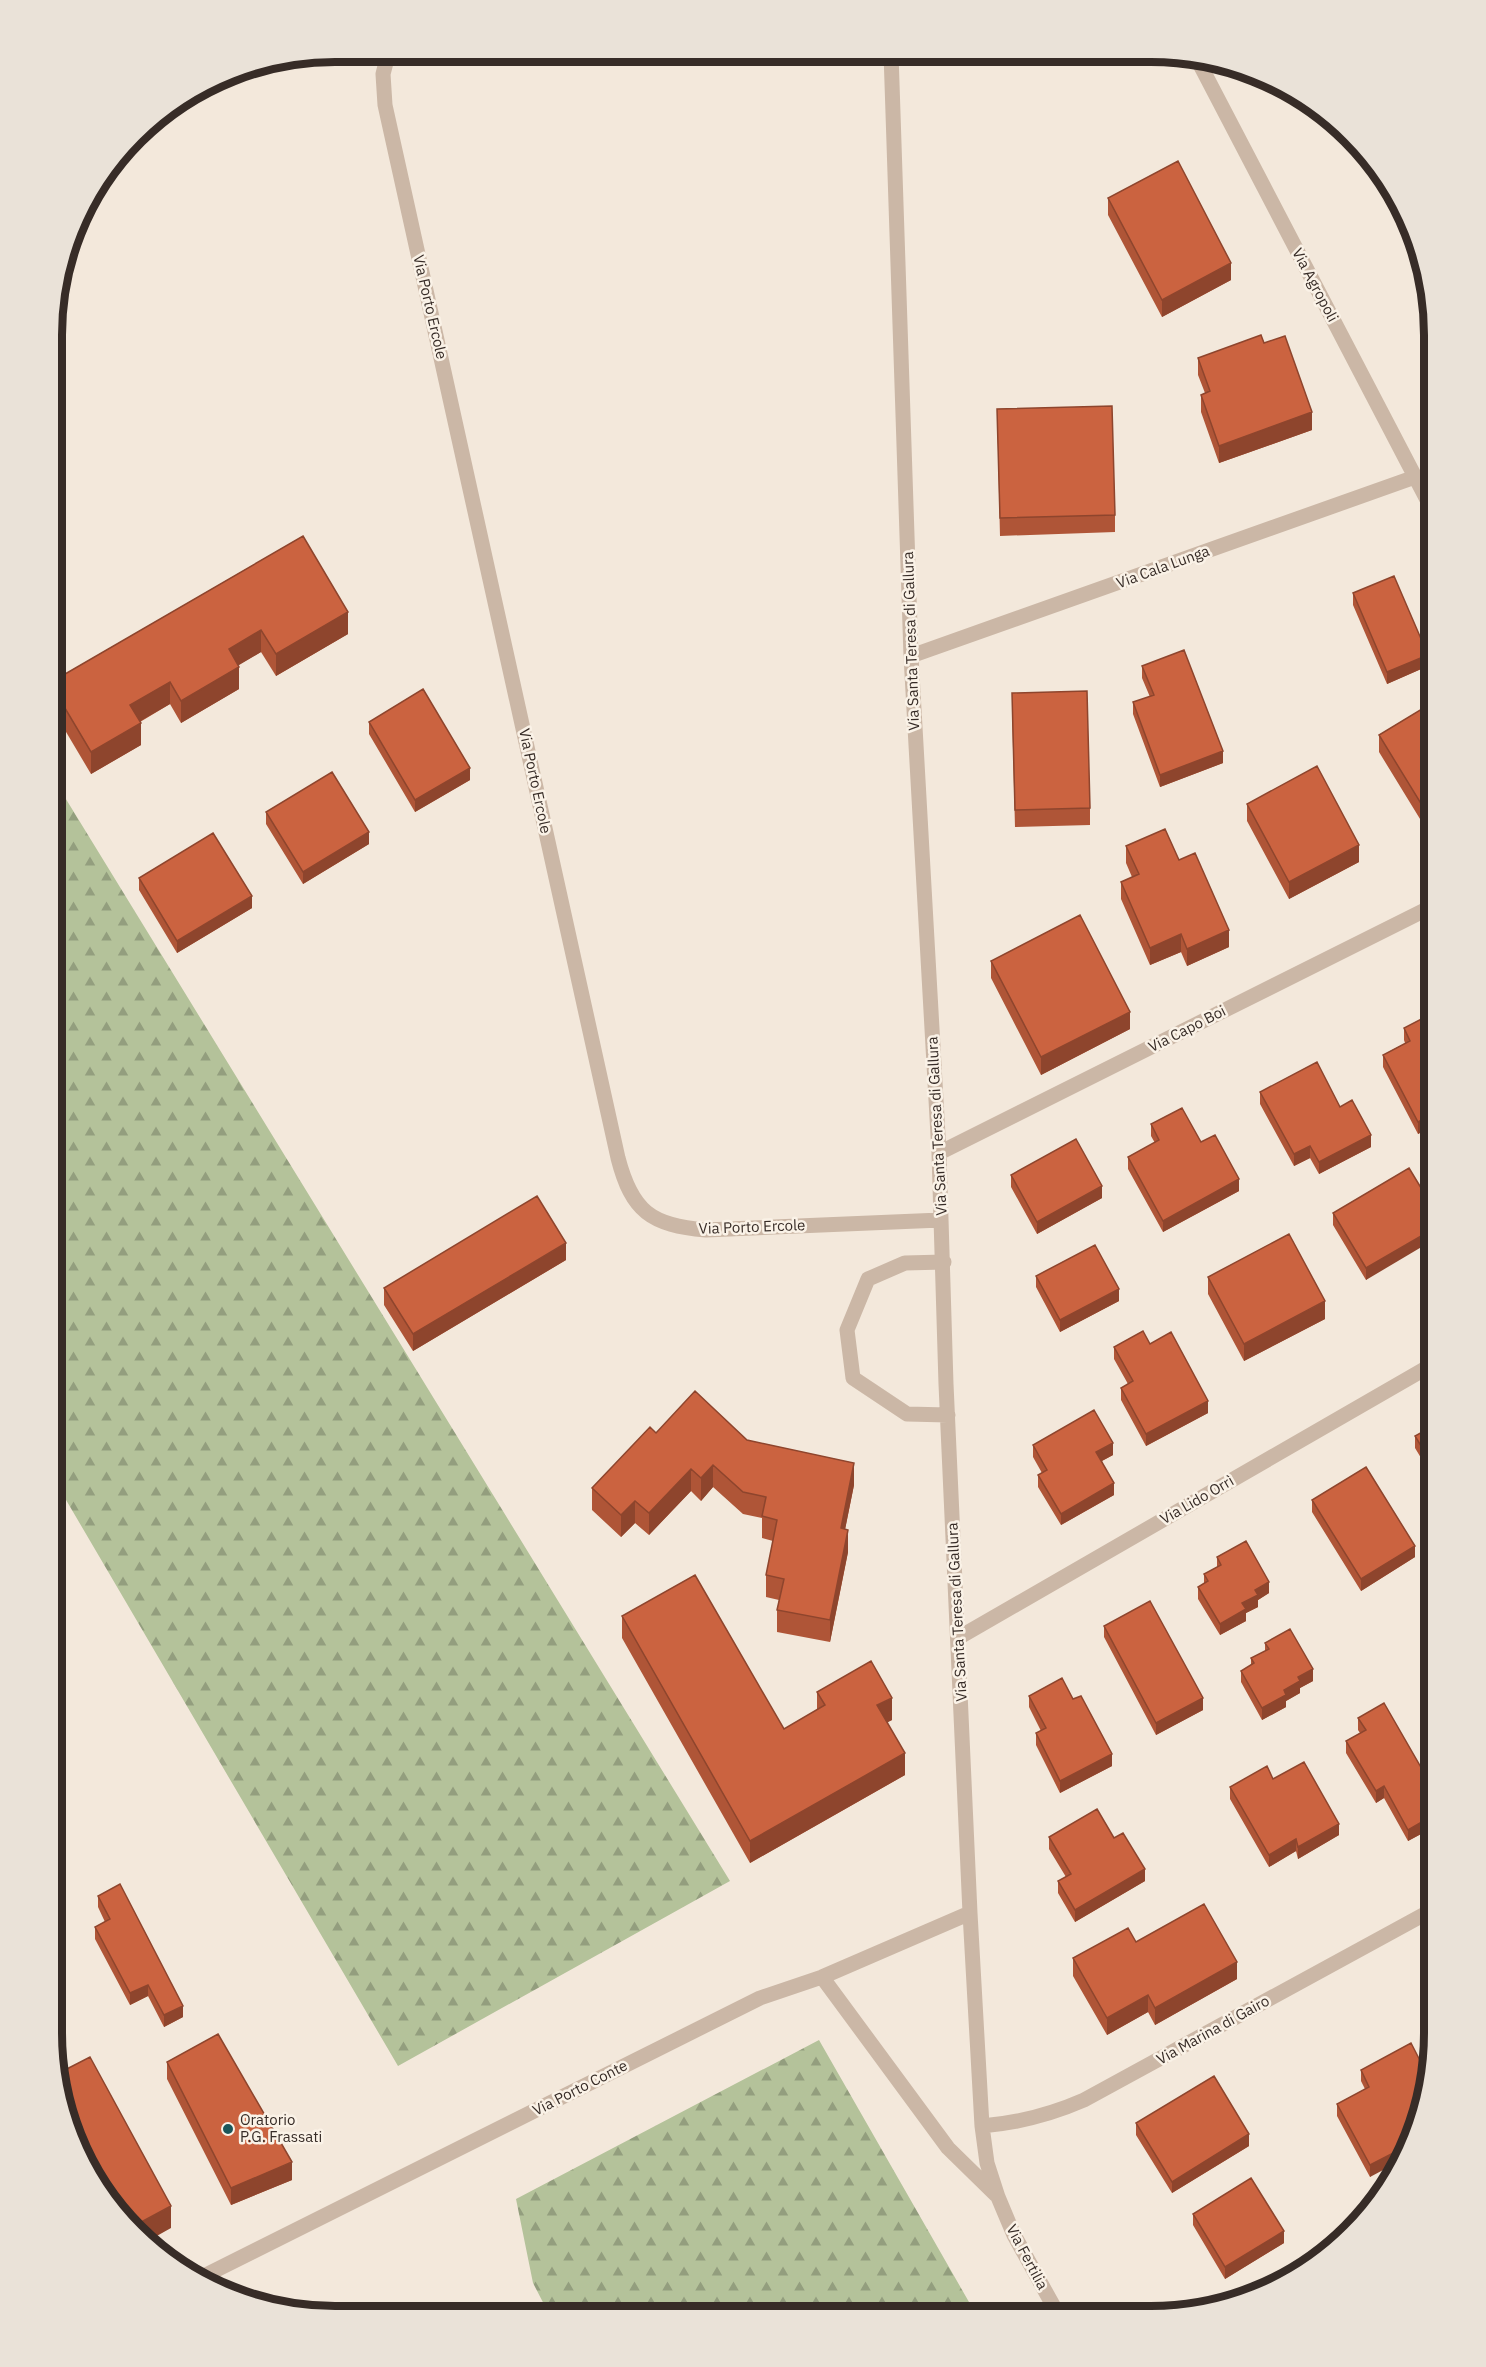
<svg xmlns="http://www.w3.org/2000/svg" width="1486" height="2367" viewBox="0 0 1486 2367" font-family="'IBM Plex Sans',sans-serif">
<defs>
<pattern id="forest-firs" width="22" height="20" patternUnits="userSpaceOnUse" patternTransform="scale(1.5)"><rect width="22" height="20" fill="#b4c29a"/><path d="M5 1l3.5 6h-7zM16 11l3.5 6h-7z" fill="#939e7e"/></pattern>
</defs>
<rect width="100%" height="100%" fill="#f3e8db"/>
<!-- forest -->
<path fill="url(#forest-firs)" d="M53 778 730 1881 398 2066 52 1476Z
M819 2040 977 2316 549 2314 533 2283 516 2199Z"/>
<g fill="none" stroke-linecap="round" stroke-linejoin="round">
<!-- minor -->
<path stroke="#cbb7a6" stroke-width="15" d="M389 51 383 74 385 105 618 1158C632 1212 651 1225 706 1230L941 1220
M891 53 911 656 939 1153 946 1384 970 1913 982 2126 987 2163 998 2197 1014 2235 1059 2316
M1195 55 1435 515
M911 656 1415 477
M939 1153 1435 905
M944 1262 905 1263 868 1279 847 1330 853 1378 907 1414 948 1415
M958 1638 1435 1363
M822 1977 948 2148 996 2195
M982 2126C1018 2123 1052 2114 1084 2100L1434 1909
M198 2279 760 1998 822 1977 970 1913"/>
</g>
<!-- wall -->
<path fill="#af5537" d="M1108 198 1231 280 1162 317 1108 215Z
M1264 343 1312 430 1219 463 1201 412V395L1205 393 1198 375V358Z
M997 409 1115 515V532L1000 536Z
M303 536 348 634 276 676 261 652 238 665 239 689 181 723 170 704 140 722 141 745 91 774 53 710V681Z
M1353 593 1428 666 1387 684 1353 605Z
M1142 666 1223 763 1160 787 1133 714V702L1150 697 1142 678Z
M1435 701 1428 832 1379 752V735Z
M1012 710 1090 808V825L1015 827Z
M369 722 470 780 415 812 369 734Z
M1247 804 1359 862 1289 899 1247 821Z
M266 812 369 844 303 884 266 824Z
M1126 846 1229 947 1187 966 1181 952 1150 965 1121 899V882L1132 877 1126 863Z
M139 878 252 908 177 953 139 890Z
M991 961 1130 1029 1041 1075 991 978Z
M1435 1012V1125L1418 1134 1383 1067V1055L1405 1043 1404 1040V1028Z
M1260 1092 1340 1107 1371 1147 1319 1174 1310 1158 1294 1166 1260 1104Z
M1151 1124 1201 1142 1239 1191 1163 1232 1128 1169V1157L1155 1143 1151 1136Z
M1011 1175 1102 1198 1037 1234 1011 1187Z
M1435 1211 1366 1280 1333 1225V1213Z
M566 1260 413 1351 384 1305V1288Z
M1036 1276 1119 1301 1060 1332 1036 1287Z
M1208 1277 1325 1319 1244 1361 1208 1294Z
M1150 1344 1208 1413 1146 1446 1121 1400V1388L1128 1384 1114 1359V1347Z
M1435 1425V1481L1415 1448V1436Z
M656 1433 747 1440 854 1485 845 1529 848 1552 830 1642 777 1632V1610L779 1600 766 1597V1575L773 1541 762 1538V1518L743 1514 713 1487 701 1501 691 1491 649 1535 635 1523 621 1537 592 1510V1488Z
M1033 1445 1113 1455 1102 1461 1114 1495 1061 1525 1038 1487V1475L1042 1473 1033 1457Z
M1312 1500 1415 1557 1361 1591 1312 1512Z
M1217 1557 1269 1593 1258 1600V1607L1246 1613V1621L1220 1635 1198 1599V1587L1204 1583V1574L1217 1567Z
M622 1616 784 1729 817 1710V1692L892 1720 887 1722 905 1775 750 1863 622 1638Z
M1104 1626 1203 1710 1156 1735 1104 1637Z
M1265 1643 1313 1681 1300 1688V1693L1286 1701V1707L1262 1720 1241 1682V1671L1251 1665V1658L1265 1651Z
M1029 1696 1073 1699 1112 1766 1060 1793 1036 1745V1733L1041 1731 1029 1707Z
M1358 1718 1434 1790V1827L1408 1841 1384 1798 1376 1803 1346 1753V1741L1360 1733 1358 1730Z
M1273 1779 1339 1835 1298 1859 1296 1851 1269 1867 1230 1799V1787Z
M1049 1837 1114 1838 1145 1881 1075 1922 1058 1893V1881L1066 1877 1049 1849Z
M98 1896 183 2017 164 2027 148 1996 130 2005 95 1939V1927L105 1922 98 1907Z
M1136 1942 1237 1979 1155 2025 1148 2012 1107 2035 1073 1976V1958Z
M167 2062 292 2180 231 2205 167 2079Z
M1361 2070 1416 2129 1370 2177 1337 2116V2104L1365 2089 1361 2081Z
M1136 2123 1249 2146 1172 2193 1136 2135Z
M1193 2214 1284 2243 1225 2279 1193 2225Z"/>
<!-- shaded-wall -->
<path fill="#8e452d" d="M1231 263V280L1162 317V300Z
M1312 412V430L1219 463V446Z
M348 612V634L276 676V654Z
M261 630V652L229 671V649Z
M1428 655V666L1387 684V672Z
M239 667V689L181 723V701Z
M170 682V704L130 727V705Z
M141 723V745L91 774V752Z
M1223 751V763L1160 787V775Z
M470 768V780L415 812V800Z
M1435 810V828L1428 832V815Z
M369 832V844L303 884V872Z
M1359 845V862L1289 899V882Z
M252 896V908L177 953V941Z
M1229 930V947L1187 966V949Z
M1181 934V952L1150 965V948Z
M1130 1012V1029L1041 1075V1057Z
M1435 1113V1125L1418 1134V1122Z
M1371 1135V1147L1319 1174V1162Z
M1310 1146V1158L1294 1166V1154Z
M1239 1179V1191L1163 1232V1221Z
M1102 1186V1198L1037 1234V1222Z
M1435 1228V1239L1366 1280V1268Z
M566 1243V1260L413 1351V1334Z
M1119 1289V1301L1060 1332V1320Z
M1325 1301V1319L1244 1361V1344Z
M1208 1401V1413L1146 1446V1434Z
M1113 1443V1455L1096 1464V1452Z
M854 1463V1485L841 1550V1528Z
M713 1465V1487L701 1501V1478Z
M691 1469V1491L649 1535V1513Z
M1114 1483V1495L1061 1525V1514Z
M635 1501V1523L621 1537V1515Z
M848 1530V1552L830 1642V1620Z
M1415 1546V1557L1361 1591V1579Z
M1269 1582V1593L1258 1600V1607L1246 1613V1621L1220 1635V1624L1242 1603 1255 1590Z
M1313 1669V1681L1300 1688V1693L1286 1701V1707L1262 1720V1708L1298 1677Z
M892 1698V1720L877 1728V1705Z
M1203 1698V1710L1156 1735V1723Z
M905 1753V1775L750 1863V1841Z
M1112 1754V1766L1060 1793V1781Z
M1384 1786V1798L1376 1803V1791Z
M1434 1815V1827L1408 1841V1830Z
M1339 1824V1835L1298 1859V1847Z
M1296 1839V1851L1269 1867V1855Z
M1145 1869V1881L1075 1922V1910Z
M57 1885V1902L51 1906V1889Z
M1237 1962V1979L1155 2025V2008Z
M148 1985V1996L130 2005V1993Z
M1148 1995V2012L1107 2035V2018Z
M183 2006V2017L164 2027V2015Z
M1422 2114 1420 2124 1418 2128 1411 2131V2119Z
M1249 2134V2146L1172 2193V2182Z
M1409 2145 1400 2161 1370 2177V2165Z
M292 2162V2180L231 2205V2188Z
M171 2206V2228L146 2242 132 2227Z
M1284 2231V2243L1225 2279V2267Z"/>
<!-- building -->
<path fill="#cb6340" stroke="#8e452d" stroke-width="1.5" d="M1178 161 1231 263 1162 300 1108 198Z
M1261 335 1264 343 1285 336 1312 412 1219 446 1201 395 1210 391 1198 358Z
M1112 406 1115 515 1000 518 997 409Z
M303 536 348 612 276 654 261 630 229 649 239 667 181 701 170 682 130 705 141 723 91 752 53 688V681Z
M1394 576 1428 655 1387 672 1353 593Z
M1184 650 1223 751 1160 775 1133 702 1154 695 1142 666Z
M423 689 470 768 415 800 369 722Z
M1087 691 1090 808 1015 810 1012 693Z
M1435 701V810L1428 815 1379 735Z
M1317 766 1359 845 1289 882 1247 804Z
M332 772 369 832 303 872 266 812Z
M1165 829 1179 860 1195 853 1229 930 1187 949 1181 934 1150 948 1121 882 1139 874 1126 846Z
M213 833 252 896 177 941 139 878Z
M1080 915 1130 1012 1041 1057 991 961Z
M1435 1012V1113L1418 1122 1383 1055 1410 1041 1404 1028Z
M1317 1062 1340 1107 1352 1100 1371 1135 1319 1162 1310 1146 1294 1154 1260 1092Z
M1182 1108 1201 1142 1215 1135 1239 1179 1163 1221 1128 1157 1159 1140 1151 1124Z
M1076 1139 1102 1186 1037 1222 1011 1175Z
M1409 1168 1435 1211V1228L1366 1268 1333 1213Z
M537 1196 566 1243 413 1334 384 1288Z
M1289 1234 1325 1301 1244 1344 1208 1277Z
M1095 1245 1119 1289 1060 1320 1036 1276Z
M1143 1331 1150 1344 1171 1332 1208 1401 1146 1434 1121 1388 1133 1381 1114 1347Z
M695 1391 747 1440 854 1463 841 1528 848 1530 830 1620 777 1610 784 1579 766 1575 777 1520 762 1516 766 1497 743 1492 713 1465 701 1478 691 1469 649 1513 635 1501 621 1515 592 1488 650 1427 656 1433Z
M1094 1410 1113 1443 1096 1452 1114 1483 1061 1514 1038 1475 1047 1470 1033 1445Z
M1435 1425V1469L1415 1436Z
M1366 1467 1415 1546 1361 1579 1312 1500Z
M1246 1541 1269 1582 1255 1590 1258 1595 1242 1603 1246 1609 1220 1624 1198 1587 1208 1581 1204 1574 1221 1565 1217 1557Z
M695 1575 784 1729 825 1705 817 1692 871 1661 892 1698 877 1705 905 1753 750 1841 622 1616Z
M1150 1601 1203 1698 1156 1723 1104 1626Z
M1290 1629 1313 1669 1298 1677 1300 1681 1284 1690 1286 1695 1262 1708 1241 1671 1254 1663 1251 1658 1269 1649 1265 1643Z
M1062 1678 1073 1699 1081 1696 1112 1754 1060 1781 1036 1733 1046 1728 1029 1696Z
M1384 1703 1434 1790V1815L1408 1830 1384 1786 1376 1791 1346 1741 1366 1730 1358 1718Z
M1304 1762 1339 1824 1298 1847 1296 1839 1269 1855 1230 1787 1267 1766 1273 1779Z
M1097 1809 1114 1838 1123 1833 1145 1869 1075 1910 1058 1881 1071 1874 1049 1837Z
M51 1874 57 1885 51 1889Z
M120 1884 183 2006 164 2015 148 1985 130 1993 95 1927 110 1919 98 1896Z
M1204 1904 1237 1962 1155 2008 1148 1995 1107 2018 1073 1958 1128 1928 1136 1942Z
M218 2034 292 2162 231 2188 167 2062Z
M1411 2043 1429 2078 1422 2114 1411 2119 1417 2130 1409 2145 1370 2165 1337 2104 1369 2087 1361 2070Z
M90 2057 171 2206 132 2227 109 2205 72 2141 59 2073Z
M1214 2076 1249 2134 1172 2182 1136 2123Z
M1251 2178 1284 2231 1225 2267 1193 2214Z"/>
<!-- markers -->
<circle fill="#1b565a" stroke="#faf2e7" stroke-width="2" cx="228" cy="2129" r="6"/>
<g text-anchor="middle" stroke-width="5" stroke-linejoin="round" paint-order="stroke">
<!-- street labels -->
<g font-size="15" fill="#372c27" stroke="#faf2e7">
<text transform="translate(1315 285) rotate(62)" y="5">Via Agropoli</text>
<text transform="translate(430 307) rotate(77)" y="5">Via Porto Ercole</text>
<text transform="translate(1163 567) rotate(-20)" y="5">Via Cala Lunga</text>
<text transform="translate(911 641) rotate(-92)" y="5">Via Santa Teresa di Gallura</text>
<text transform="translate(535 781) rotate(78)" y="5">Via Porto Ercole</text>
<text transform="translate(1187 1029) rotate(-27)" y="5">Via Capo Boi</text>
<text transform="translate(937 1126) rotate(-93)" y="5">Via Santa Teresa di Gallura</text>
<text transform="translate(752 1227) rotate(-2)" y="5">Via Porto Ercole</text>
<text transform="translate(1197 1500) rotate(-30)" y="5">Via Lido Orrì</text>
<text transform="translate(957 1612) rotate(-93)" y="5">Via Santa Teresa di Gallura</text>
<text transform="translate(1213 2030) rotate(-29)" y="5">Via Marina di Gairo</text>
<text transform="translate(580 2088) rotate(-27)" y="5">Via Porto Conte</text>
<text transform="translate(1027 2257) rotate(62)" y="5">Via Fertilia</text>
</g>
<!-- poi labels -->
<g font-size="15" fill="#372c27" stroke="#faf2e7" text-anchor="start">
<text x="240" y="2125">Oratorio<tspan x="240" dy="17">P.G. Frassati</tspan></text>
</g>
</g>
<!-- crop -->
<path d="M0 0H1486V2367H0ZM335 62H1151A273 273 0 0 1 1424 335V2033A273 273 0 0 1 1151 2306H335A273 273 0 0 1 62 2033V335A273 273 0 0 1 335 62Z" fill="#eae2d8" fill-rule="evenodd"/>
<path fill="none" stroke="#372c27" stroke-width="8" d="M335 62H1151A273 273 0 0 1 1424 335V2033A273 273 0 0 1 1151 2306H335A273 273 0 0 1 62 2033V335A273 273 0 0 1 335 62Z"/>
</svg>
